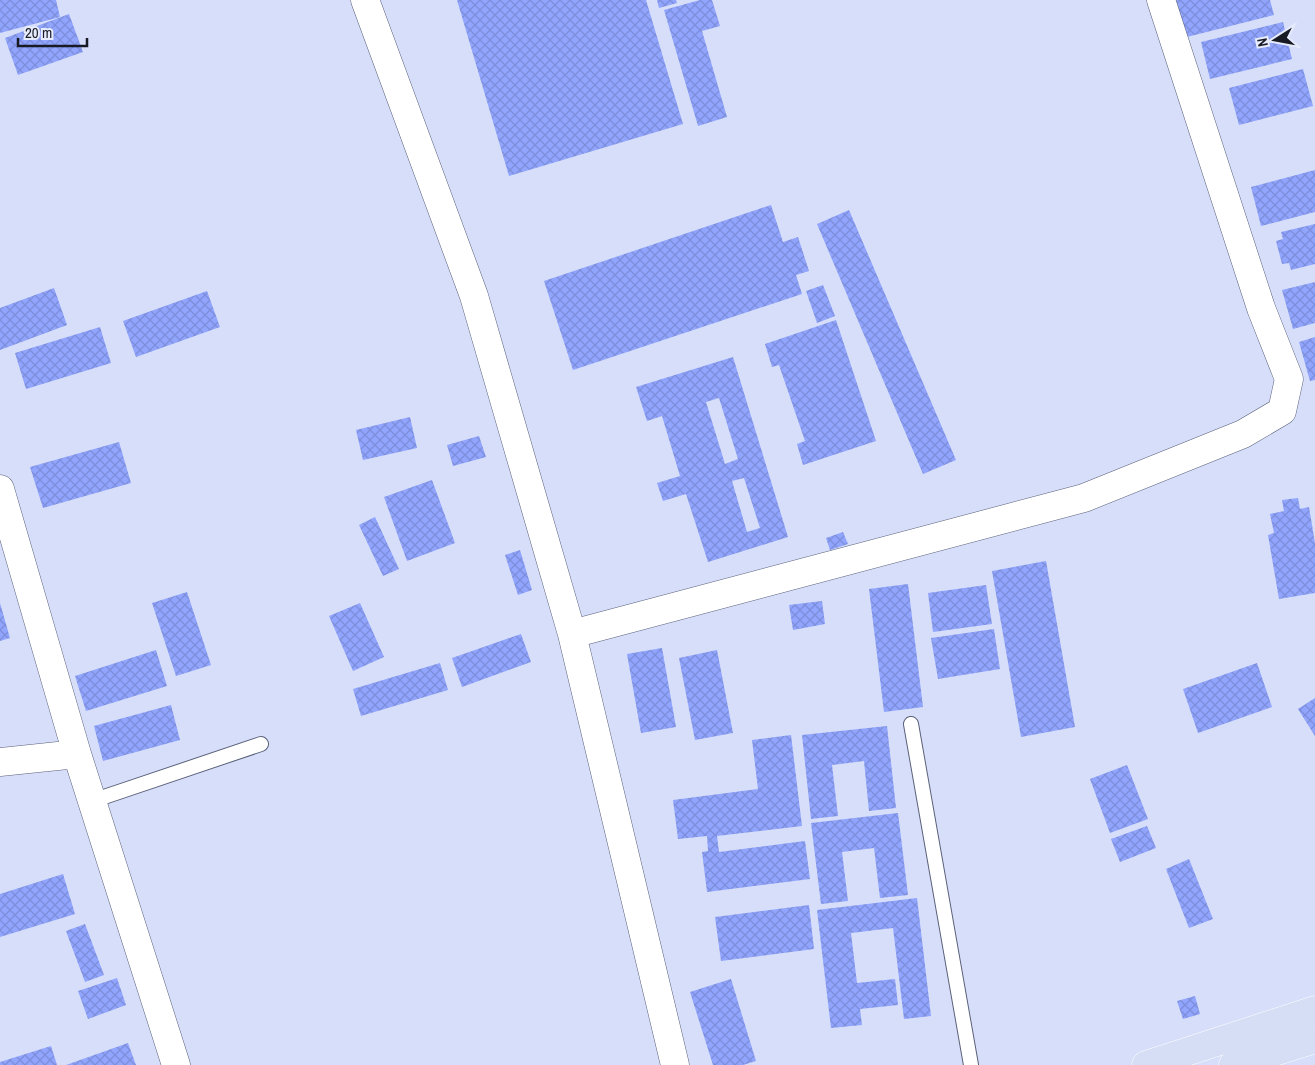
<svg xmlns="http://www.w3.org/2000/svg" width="1315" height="1065" viewBox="0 0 1315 1065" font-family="'Archivo Narrow',sans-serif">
<defs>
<pattern id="building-cross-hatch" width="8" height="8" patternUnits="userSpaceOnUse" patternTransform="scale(1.25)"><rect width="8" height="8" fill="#91a5fe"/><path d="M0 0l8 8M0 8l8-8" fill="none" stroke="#7c8dda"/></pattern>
</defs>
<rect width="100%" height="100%" fill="#d6defa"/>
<!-- building -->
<path fill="url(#building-cross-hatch)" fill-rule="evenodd" d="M0 0H56L60 17 0 33Z
M457 0H646L683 124 509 176Z
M657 0H676L677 3 659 8Z
M700 0H712L720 26 702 31 727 117 698 126 664 10Z
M1174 0H1270L1274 15 1183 38Z
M69 14 83 52 18 75 5 38Z
M1283 22 1292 59 1210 79 1201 42Z
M1303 69 1313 106 1239 125 1229 88Z
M1315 170V212L1261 226 1251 187Z
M771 205 783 242 798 237 809 271 796 275 802 294 573 370 544 281Z
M849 210 956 460 923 474 817 224Z
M1315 224V264L1291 270 1289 263 1282 264 1276 241 1283 239 1281 232Z
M1315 282V323L1293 329 1282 290Z
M823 285 835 316 817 323 806 291Z
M54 288 67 325 0 350V308Z
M207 291 220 327 136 357 123 321Z
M836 320 876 441 803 465 797 444 805 441 779 365 772 367 765 344Z
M100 327 111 363 26 389 15 353Z
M1315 337V380L1310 381 1299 342Z
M733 357 788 537 708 562 686 494 663 501 657 483 680 476 662 416 647 421 636 387ZM719 398 738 459 725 464 706 402ZM744 478 760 528 747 532 732 481Z
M410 417 417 448 363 460 356 430Z
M479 436 486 457 453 466 447 445Z
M119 442 131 483 43 508 30 467Z
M432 480 455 543 407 561 384 497Z
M1298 498 1300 509 1309 507 1315 543V593L1279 599 1268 535 1274 533 1270 514 1284 511 1282 500Z
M375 517 399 569 383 576 359 525Z
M843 532 848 544 830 550 826 538Z
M520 550 532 590 518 595 505 555Z
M1046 561 1075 727 1021 737 992 571Z
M908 584 923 707 884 712 869 589Z
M986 585 992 624 933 632 928 593Z
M187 592 211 665 176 676 152 603Z
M822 601 825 624 793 630 789 605Z
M0 603 10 638 0 641Z
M360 603 384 657 353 671 329 616Z
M994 629 1000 669 938 679 931 638Z
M521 634 531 662 462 687 452 658Z
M662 648 676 727 641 733 627 654Z
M156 650 167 686 86 711 75 676Z
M717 650 733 733 695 740 679 658Z
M440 663 448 690 361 716 353 689Z
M1257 663 1272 707 1198 733 1183 689Z
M1315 698V736L1298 709Z
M171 705 180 740 103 761 94 726Z
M887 726 896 808 869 811 864 761 832 765 838 816 811 819 802 735Z
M791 735 802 826 717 836 719 852 805 841 810 879 707 892 702 852 708 851 707 836 678 839 673 800 758 789 752 740Z
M1127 765 1148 819 1110 833 1090 779Z
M898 813 908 895 880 898 874 848 842 852 848 901 821 904 811 823Z
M1147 826 1156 848 1120 862 1111 839Z
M1189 859 1213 919 1189 928 1166 869Z
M63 874 75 914 0 937V894Z
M917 898 931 1016 904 1019 893 928 851 933 857 983 895 979 898 1005 860 1009 862 1025 831 1028 817 910Z
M809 905 814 949 721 961 715 917Z
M85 924 104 975 85 982 66 931Z
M117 978 126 1005 88 1019 78 991Z
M731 979 756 1061 743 1065H713L690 992Z
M1195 996 1200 1014 1183 1019 1177 1001Z
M128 1043 136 1065H66Z
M51 1046 57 1065H0V1062Z"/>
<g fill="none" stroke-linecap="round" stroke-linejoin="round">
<!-- service casing -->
<g stroke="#5a6179" stroke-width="16">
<path id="service" d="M911 724 971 1065
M92 801 261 744"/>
</g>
<!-- minor casing -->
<g stroke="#5a6179" stroke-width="29">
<path id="minor" d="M365 0 474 296 572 634 675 1065
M0 489 77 754
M572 634 1084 498 1243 434 1282 411 1289 379 1261 308 1161 0
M0 762 77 754 176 1065"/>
</g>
<!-- trunk casing -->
<g stroke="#fff" stroke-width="29">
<path id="trunk" d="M1146 1065 1315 1010
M1233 1065 1315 1039"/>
</g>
<!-- service -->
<use href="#service" stroke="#fff" stroke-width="14"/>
<!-- minor -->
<use href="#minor" stroke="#fff" stroke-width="28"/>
<!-- trunk -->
<use href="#trunk" stroke="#d6def6" stroke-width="28"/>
</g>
<!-- north arrow -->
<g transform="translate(1275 40) rotate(259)" stroke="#e7ecfd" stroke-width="4" paint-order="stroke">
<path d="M0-4L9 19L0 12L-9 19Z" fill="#181a24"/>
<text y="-8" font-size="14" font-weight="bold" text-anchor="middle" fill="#181a24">N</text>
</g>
<!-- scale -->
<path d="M18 38v8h69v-8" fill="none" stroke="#181a24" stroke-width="2.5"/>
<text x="25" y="38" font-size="15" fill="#181a24" stroke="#e7ecfd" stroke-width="4" paint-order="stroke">20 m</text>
</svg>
